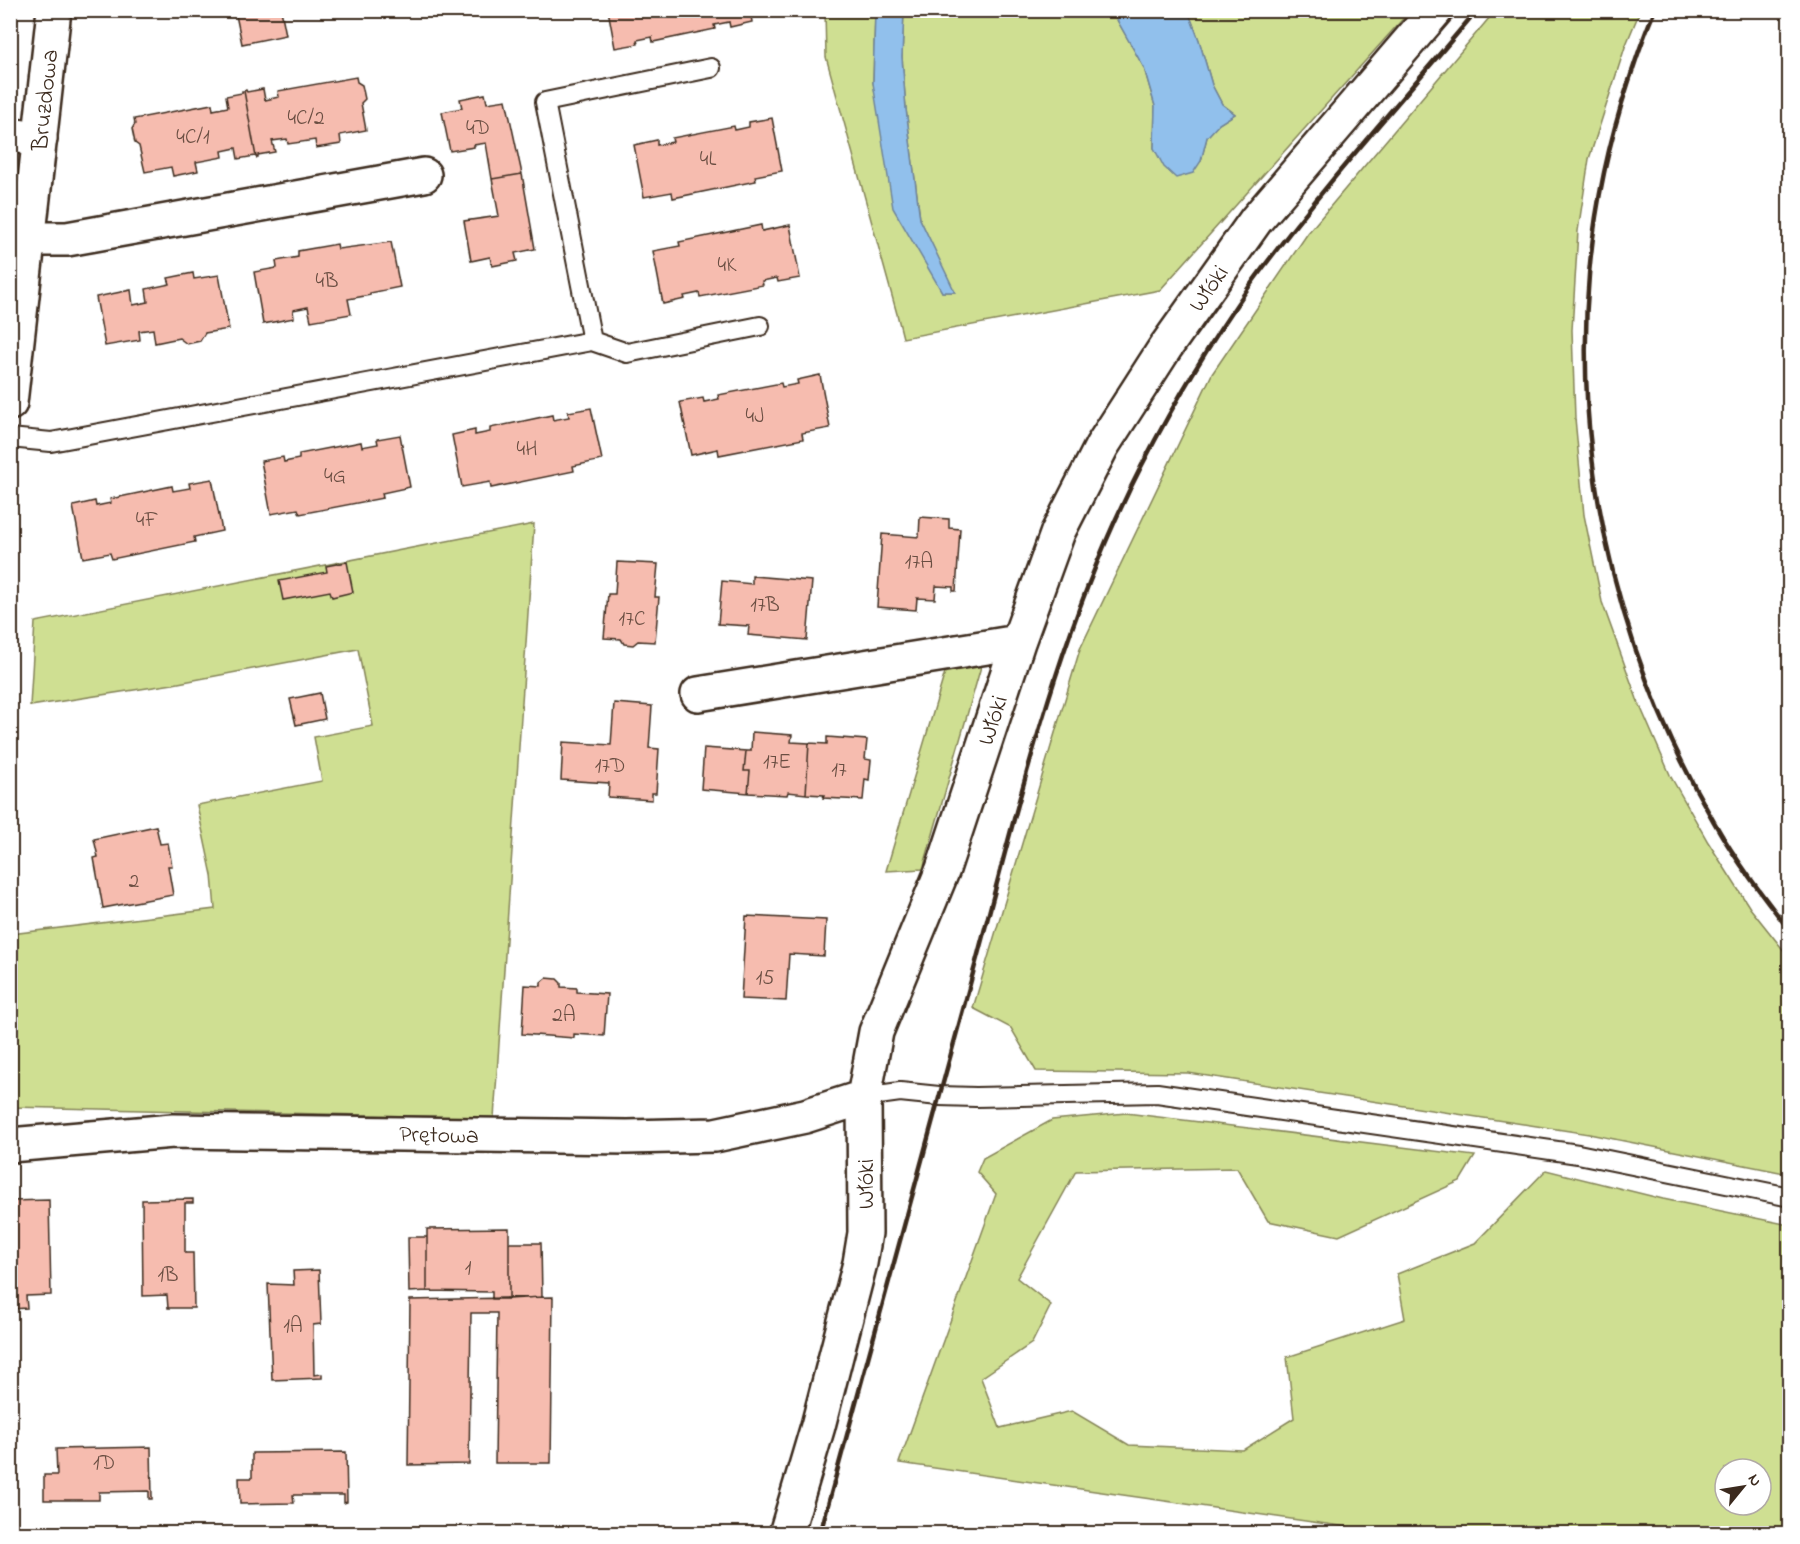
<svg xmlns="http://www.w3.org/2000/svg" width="1800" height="1544" viewBox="0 0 1800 1544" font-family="'Indie Flower',sans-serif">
<rect width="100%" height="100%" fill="#fff"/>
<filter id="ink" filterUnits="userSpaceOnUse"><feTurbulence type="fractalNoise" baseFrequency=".0167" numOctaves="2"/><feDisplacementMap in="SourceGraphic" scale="12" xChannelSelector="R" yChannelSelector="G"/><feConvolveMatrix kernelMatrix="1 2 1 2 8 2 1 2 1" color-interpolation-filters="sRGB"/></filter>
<g filter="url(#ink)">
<!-- green -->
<path fill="#cfdf92" stroke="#858458" stroke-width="1.5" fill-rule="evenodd" d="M825 11H875L873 83 942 292H954L920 219 906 109 902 57 904 11H1112L1144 68 1155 106 1154 148 1201 161 1207 137 1219 124 1235 114 1222 104 1212 85 1199 40 1188 11H1410L1160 290 903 338 897 314 826 57Z
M1495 11H1640L1625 47 1589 159 1578 231 1572 330 1575 418 1584 515 1602 602 1637 699 1671 777 1708 842 1750 908 1789 957V1174L1589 1134 1188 1073 1036 1071 1011 1028 973 1008 1080 649 1212 374 1308 233Z
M534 524 494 1118 11 1107V934L215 909 212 875 197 805 322 781 314 737 373 726 358 649 173 684 30 706 35 622Z
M982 663 923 869 886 871 946 669Z
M1126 1113 1475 1156 1460 1181 1339 1236 1268 1221 1237 1168 1076 1171 1017 1278 1051 1305 1032 1343 981 1378 1000 1428 1072 1411 1129 1445 1243 1450 1294 1418 1287 1357 1405 1319 1397 1274 1475 1243 1546 1170 1663 1199 1789 1225V1533H1390L899 1463 996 1194 977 1172 983 1158 1052 1120ZM1725 1469H1761V1505H1725Z"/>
<!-- water -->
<path fill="#91c0ec" stroke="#6f849a" stroke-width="1.5" d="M875 11H904L902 57 906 109 920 219 955 292H942L893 208 873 83Z
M1112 11H1188L1199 40 1212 85 1222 104 1235 114 1219 124 1207 137 1201 161 1193 173 1176 178 1164 167 1154 148 1155 106 1144 68Z"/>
<!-- building -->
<path fill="#f6bcaf" stroke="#3b2a1e" stroke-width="1.5" d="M235 10H281L286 35 242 44Z
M608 10H750L752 22 730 27 729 22 714 25 715 29 653 42 652 37 637 40 638 44 615 48Z
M356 77 357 82 362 85 365 99 361 103 366 130 340 135 341 144 316 148 315 140 288 144 287 139 272 141 275 152 258 155V157H256L244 91 246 90 247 92 263 89 265 100 279 97 278 91Z
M242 91H244L256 157 255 156 238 159 236 148 222 151 223 157 196 162 198 171 173 176 171 167 145 172 139 146 135 143 132 129 135 124 134 119 212 104 213 110 228 107 226 96 242 93Z
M485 94 487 103 506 100 522 174 492 179 486 143 474 145V147L450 151 442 112 462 108 460 99Z
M772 118 782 171 755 176 756 181 673 198 672 192 644 197 634 145 657 140V145L673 142 672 138 734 126 735 130 749 127V122Z
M522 174 535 249 515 253 517 261 492 266 490 257 471 261 464 221 499 216 492 179Z
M761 225 762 231 790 225 800 278 778 282 777 278 762 281 763 285 700 297 699 293 684 296 685 299 663 304 653 251 680 246 679 242Z
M391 242 400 287 370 293V295L348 299 351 314 311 321 308 307 293 310 294 318 263 324 254 272 277 268 276 261 298 257V251L337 244 338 249Z
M193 273 194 279 219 275 229 329 205 333 200 341 187 344 179 338 155 343 153 329 139 331 140 340 105 346 96 297 131 290 133 305 148 302 146 289 170 284 168 278Z
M820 375 830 428 802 433 803 439 719 455 718 449 691 455 680 402 703 398 704 402 719 399 718 395 781 383 782 387 798 384 797 380Z
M591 408 602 460 573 466 574 471 491 488 490 482 462 487 452 435 475 430V435L490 432V428L552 415 553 420 569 417 568 412Z
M400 435 410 487 382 493 383 498 300 514 298 509 271 514 261 461 283 457 284 462 299 459V454L361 442 362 447 378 444 377 439Z
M212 479 222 531 194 537 195 542 112 559 110 553 83 558 73 506 95 501 96 506 111 503 110 499 172 486 173 491 190 488 189 483Z
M920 517 949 519V528L960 529 956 591H953V587L936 586 935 599 917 598 916 610 877 607 882 534 919 537Z
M347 562 353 592 332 597 330 591 283 600 279 581 327 572 326 566Z
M617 562 658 564 655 597H659L655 642 638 641 633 645 624 644 621 639 604 638 608 594H615Z
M752 576 812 581 807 640 748 635 749 626 718 624 722 581 752 584Z
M320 693 325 719 296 725 290 699Z
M614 703 652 706 649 748 659 749 656 793H652V800L608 797 609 783 561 780 563 742 611 745Z
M752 732 792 735 791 742 809 743 806 794 788 792 787 795 748 793 750 771H744L746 751H751Z
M827 737 867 740 865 759 871 760 869 780 865 779 863 800 823 798 824 795 806 794 809 743 827 744Z
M704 748 746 751 744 771H750L748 793 701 789Z
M156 826 160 844 168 843 172 866H168L173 895 103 908 94 858 98 857 94 839Z
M746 916 826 920 824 956 789 954 786 1001 741 999Z
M546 978 557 979 561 983V987L577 988V992L607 994 604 1036 574 1034V1038L522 1034 525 985 541 986V982Z
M193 1199V1203H185V1253H193L194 1308H168L167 1295 143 1296 142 1200Z
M49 1200 51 1295 26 1296 27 1308 10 1309V1201Z
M509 1228V1299H492V1292L427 1291V1229Z
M408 1237H427V1291L409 1292Z
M509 1243H541L542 1297 509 1299Z
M319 1270 321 1324 313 1325 314 1375 322 1374V1378L272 1380 268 1284 294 1285 293 1271Z
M553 1297 551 1463H495L497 1313H471L469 1464 408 1465 410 1300Z
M151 1447 152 1499H149V1491L99 1492V1500H44V1475H57L56 1449Z
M346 1452 347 1502 344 1503V1495H293L294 1503 240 1504 239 1478H252V1453Z"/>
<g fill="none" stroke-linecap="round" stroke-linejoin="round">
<!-- lane casing -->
<g stroke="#3b2a1e" stroke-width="22">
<path id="lane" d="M592 341 627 353 760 326
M10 438 51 442 592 341 545 102 711 68
M864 1097 900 1092 939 1096 976 1097 1157 1093 1578 1154 1790 1197"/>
</g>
<!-- street casing -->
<g stroke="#3b2a1e" stroke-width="38">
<path id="street" d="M10 135 40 139
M29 239H67L424 175
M698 694 1018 642
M10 1145 173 1131 627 1137 715 1135 805 1116 864 1097
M786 1534 818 1426 860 1263 865 1233 864 1097 876 1032 943 869 1018 642 1058 532 1102 446 1165 348 1256 220 1436 10"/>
</g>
<!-- secondary casing -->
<g stroke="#3b2a1e" stroke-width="38">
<path id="secondary" d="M10 403 54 10"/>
</g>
<!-- lane -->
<use href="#lane" stroke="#fff" stroke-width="18"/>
<!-- street -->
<use href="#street" stroke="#fff" stroke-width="33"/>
<!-- secondary -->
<use href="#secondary" stroke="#fff" stroke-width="33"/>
<!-- rail -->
<path stroke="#3b2a1e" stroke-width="4.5" d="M1655 10C1644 34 1636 59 1628 84 1547 328 1586 602 1714 822 1736 861 1763 896 1790 931
M820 1534C872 1343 924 1153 976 962 1021 794 1061 621 1142 465 1174 403 1210 342 1251 284 1320 189 1401 101 1477 10"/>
</g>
</g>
<g text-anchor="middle" stroke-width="4.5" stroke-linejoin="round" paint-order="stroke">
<!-- number labels -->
<g font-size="21" fill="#6a4e42">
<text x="306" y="124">4C/2</text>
<text x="478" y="134">4D</text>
<text x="193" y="143">4C/1</text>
<text x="708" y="165">4L</text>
<text x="727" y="271">4K</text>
<text x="327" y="287">4B</text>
<text x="755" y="422">4J</text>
<text x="527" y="455">4H</text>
<text x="335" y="482">4G</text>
<text x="147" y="526">4F</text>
<text x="919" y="568">17A</text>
<text x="765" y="611">17B</text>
<text x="632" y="625">17C</text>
<text x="777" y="768">17E</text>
<text x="610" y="772">17D</text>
<text x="839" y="776">17</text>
<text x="134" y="887">2</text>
<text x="765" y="984">15</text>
<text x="564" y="1021">2A</text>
<text x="468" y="1274">1</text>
<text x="168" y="1281">1B</text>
<text x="293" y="1332">1A</text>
<text x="104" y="1469">1D</text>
</g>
<!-- street labels -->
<g font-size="24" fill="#3b2a1e" stroke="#fff">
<text transform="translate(44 100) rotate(-84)" y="8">Bruzdowa</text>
<text transform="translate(1208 288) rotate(-55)" y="8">Włóki</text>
<text transform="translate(992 720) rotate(-72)" y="8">Włóki</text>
<text transform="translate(439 1134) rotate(1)" y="8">Prętowa</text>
<text transform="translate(865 1184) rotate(-90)" y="8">Włóki</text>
</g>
</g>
<!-- margin -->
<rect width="1800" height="1544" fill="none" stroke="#fff" stroke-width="36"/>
<rect x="18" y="18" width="1764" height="1508" fill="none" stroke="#3b2a1e" stroke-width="2" filter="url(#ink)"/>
<!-- north arrow -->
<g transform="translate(1743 1487) rotate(60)"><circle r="28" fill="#ffffff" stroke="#b1aaa5" stroke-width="1.5"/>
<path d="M0-4.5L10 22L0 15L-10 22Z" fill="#3b2a1e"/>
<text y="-9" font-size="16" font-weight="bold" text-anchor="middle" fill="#3b2a1e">N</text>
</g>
</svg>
